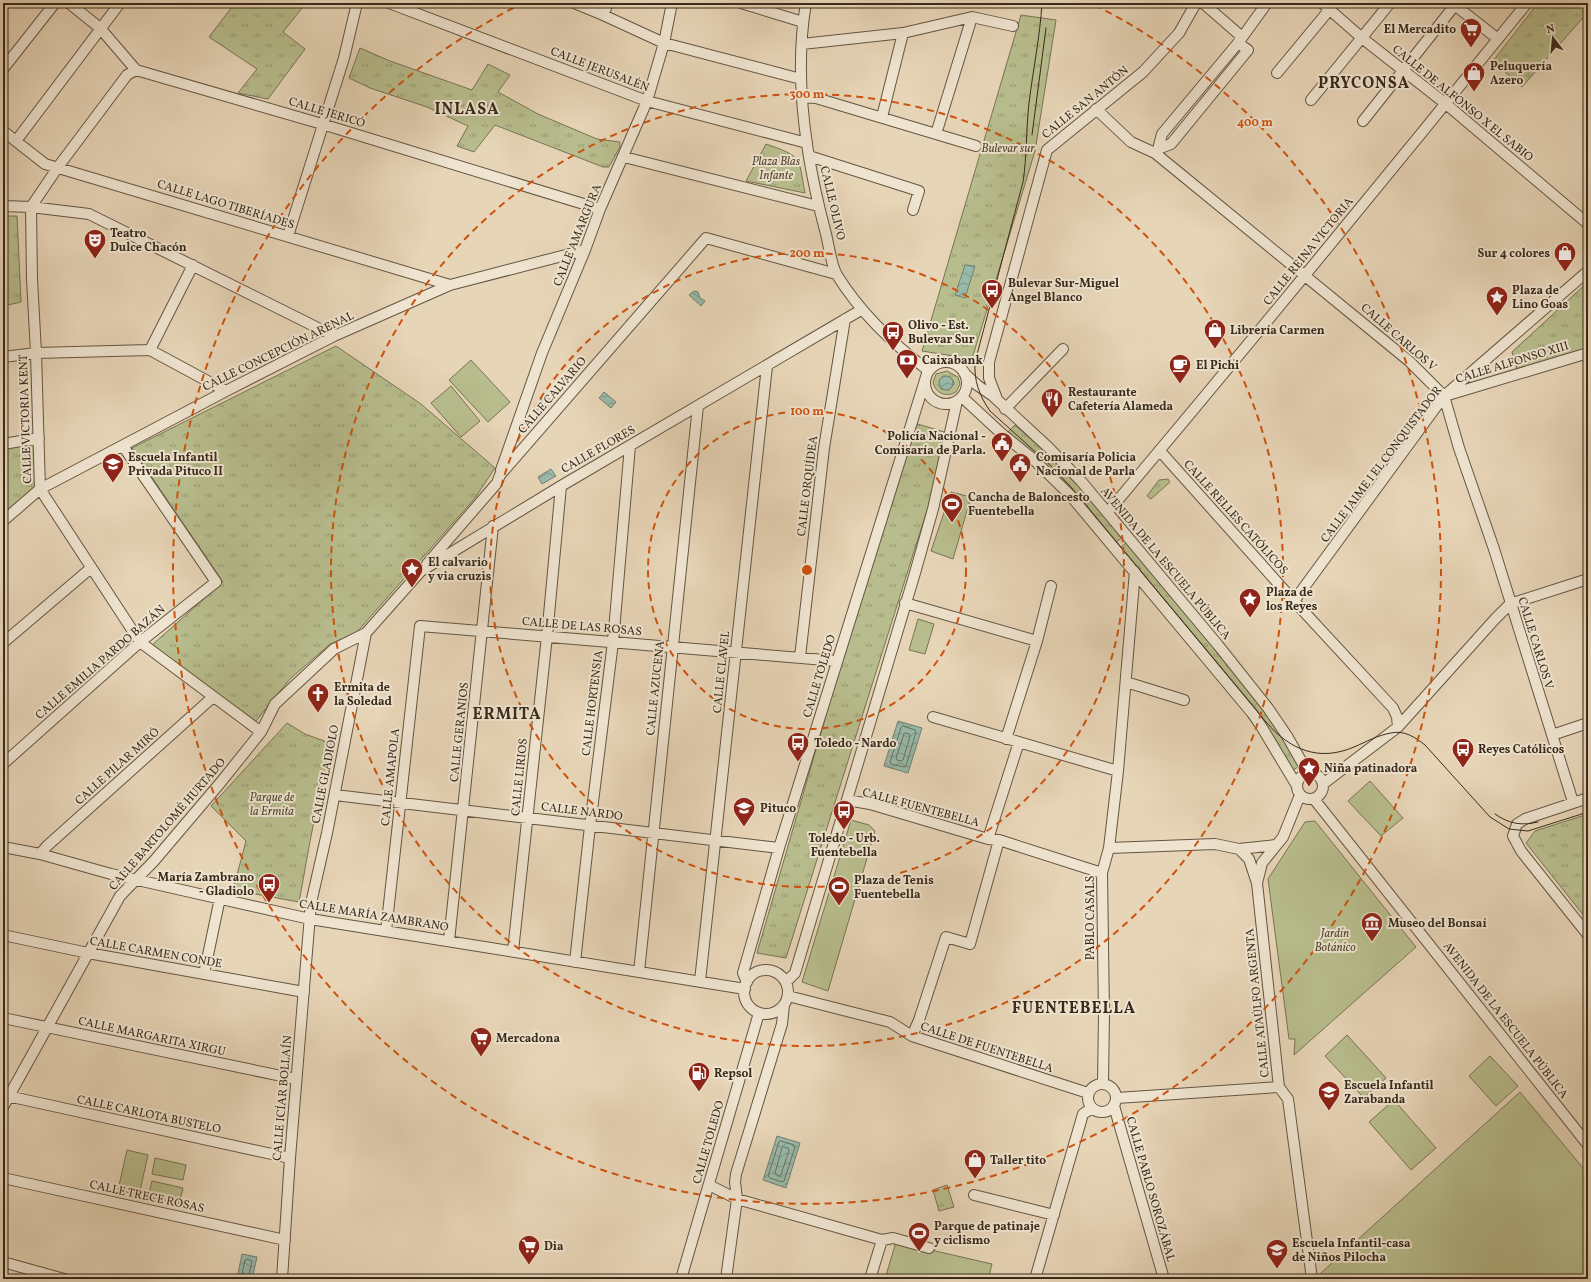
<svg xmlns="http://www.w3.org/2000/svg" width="1591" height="1282" viewBox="0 0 1591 1282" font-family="Vollkorn,serif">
<defs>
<pattern id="grass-tufts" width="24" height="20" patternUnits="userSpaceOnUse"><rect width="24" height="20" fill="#b8bd8d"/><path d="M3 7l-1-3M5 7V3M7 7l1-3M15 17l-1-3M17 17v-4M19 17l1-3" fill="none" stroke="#979a72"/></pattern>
<pattern id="water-waves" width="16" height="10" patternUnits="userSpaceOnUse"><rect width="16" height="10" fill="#98b9a9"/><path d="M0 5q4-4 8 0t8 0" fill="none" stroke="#7d9789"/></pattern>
</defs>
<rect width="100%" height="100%" fill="#e7d5b7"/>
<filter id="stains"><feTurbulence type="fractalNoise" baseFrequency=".005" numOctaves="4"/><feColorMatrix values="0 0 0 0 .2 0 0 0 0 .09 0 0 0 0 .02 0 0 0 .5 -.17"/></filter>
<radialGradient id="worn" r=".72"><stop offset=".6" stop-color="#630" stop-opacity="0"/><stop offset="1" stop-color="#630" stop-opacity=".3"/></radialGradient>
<!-- grass -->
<path fill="url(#grass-tufts)" stroke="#787454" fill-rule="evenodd" d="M235 3H306L283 32 305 49 268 99 238 93 257 69 209 37Z
M1538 3H1588V12L1522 87 1493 61Z
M1021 15 1056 20 1035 151 972 359 922 351Z
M360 48 390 61 472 90 488 64 510 75 498 92 538 114 597 139 620 142V147L609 167H603L495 125 474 152 457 146 468 126 427 107 370 88 349 78Z
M766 144C803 157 798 156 805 193L746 181Z
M3 216H17L21 302 3 306Z
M1588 282V348L1517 370 1512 352Z
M336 346 421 404 495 468 475 498 357 632 330 644 290 679 256 721 221 697 152 645 223 582 132 448Z
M947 371 958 377 960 384 956 392C946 398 935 393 933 382L936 374ZM943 376 950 377 953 380 954 384 949 390 941 389 940 379Z
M911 422 951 434 786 958 757 953Z
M1015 425 1068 473 1123 537 1115 543 1029 450 1008 432Z
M37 442 36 486 3 514V448Z
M1168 479 1170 482 1151 499 1147 496 1159 480Z
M1127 542 1269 714 1300 766 1291 771 1120 548Z
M287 723 305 734 335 745C316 795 309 850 299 902L233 890 246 841 211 806Z
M1588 814V921L1526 843 1535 831Z
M947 1185 954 1207 939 1211 933 1190Z"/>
<!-- garden -->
<path fill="#b8bd8d" stroke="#787454" d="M471 360 510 402 488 422 449 380Z
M451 386 480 421 461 437 431 403Z
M951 492 971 497 953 559 931 551Z
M918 619 934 624 925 654 909 650Z
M1370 781 1403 818 1381 836 1348 801Z
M851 820 869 825 875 831 828 991 802 982Z
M1315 821 1416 947 1294 1055 1295 1039H1289L1268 879 1305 822Z
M1347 1035 1386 1078 1364 1098 1325 1056Z
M1490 1056 1518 1086 1496 1106 1469 1076Z
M1520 1092 1588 1174V1279H1321V1273Z
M1394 1100 1436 1148 1411 1170 1369 1122Z
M127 1150 148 1155 139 1195 118 1190Z
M155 1158 186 1165 183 1180 152 1174Z
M152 1181 183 1188 179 1204 148 1197Z
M896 1242 992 1264 988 1279H885Z"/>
<!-- water -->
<path fill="url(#water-waves)" stroke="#728070" d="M965 265 975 266 965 298 955 295Z
M694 291 698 292 700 298 705 301 701 306 689 295Z
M939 383a7 7 0 1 1 14 0a7 7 0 1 1-14 0Z
M604 392 616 402 611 408 599 398Z
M544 394H546L552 400 540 413 535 409Z
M551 469 556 476 542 484 538 477Z
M898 721 922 728 908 773 884 766Z
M777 1136 800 1143 786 1188 763 1180Z
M242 1254 257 1257 252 1279H237Z"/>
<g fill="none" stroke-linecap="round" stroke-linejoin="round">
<!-- shore -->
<path stroke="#687262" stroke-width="1" d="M903 726 915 730 916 732 906 766 904 767 891 764 890 762 901 728Z
M906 733 909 734 910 736 903 760 900 761 897 760 896 758 904 734Z
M781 1141 794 1145 795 1147 784 1181 782 1182 770 1178 768 1176 779 1142Z
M784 1147 788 1148 789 1150 781 1175 779 1176 775 1173 782 1148Z
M241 1279 245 1260 247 1259 252 1261 248 1279"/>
<!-- minor casing -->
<g stroke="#645542" stroke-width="12">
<path id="minor" d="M69 3 100 28 136 70 322 124 600 209
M389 3 647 101 807 143
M574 3 603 15 664 43 801 79
M741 3 803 22
M806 3C793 79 806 160 826 234 829 246 831 265 837 275 861 314 893 344 929 371
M1203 3 1242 37
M1322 3 1362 38 1446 104 1588 224
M1452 3 1498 39
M603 15 608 3
M1238 43 1248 50 1171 144 1158 149 1162 134 1238 43 1267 3
M802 44 903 33 972 17 1013 26
M3 69 55 3
M136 70 127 75 58 167 31 207 32 279 36 353 40 489 140 642 261 732
M1277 73 1330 9
M801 97 816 98 976 146
M1311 100 1390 3
M1096 109 1131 142 1155 153 1409 361 1444 396 1459 448 1494 549 1573 802
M882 117 903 33
M1363 121 1455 5
M3 131 45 164 450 285
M936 134 972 17
M16 141 120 3
M809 156 919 191 913 210
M624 157 818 206
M3 206 31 207 89 214 334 336
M288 236 344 58 357 3
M150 350 193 265
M3 357 36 353 150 350 226 391
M925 383a21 21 0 1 1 42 0a21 21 0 1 1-42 0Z
M964 373 977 385 993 396 1048 447 1081 481 1218 645 1268 708 1287 736 1308 773
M1448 395 1588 353
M962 397 1002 434 1033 459 1070 495 1252 713 1261 726 1297 786
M997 399 989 378V362L1047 150 1143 72 1179 33 1196 3
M1005 409 1063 349
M3 444 39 438
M1160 451 1294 601 1393 708 1397 717 1398 727
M501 470 542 353 585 250 600 209 647 101 664 43 672 3
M1108 512C1249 344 1389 174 1527 3
M3 521 40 489 226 391 334 336 450 285 585 250
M427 564 497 483 500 475 706 238 836 274
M1294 601 1444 396 1588 271
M905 603 1037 641
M3 643 91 568
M800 657 824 448 845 319
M1126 682 1184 700
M933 717 1118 771
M1552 735 1588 723
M1006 739 1037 641 1051 586
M3 764 140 642 216 582 123 446
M1297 786a13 13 0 1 1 26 0a13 13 0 1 1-26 0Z
M1323 784 1398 727 1495 619 1510 604 1588 579
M335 795 779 848
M1300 795 1283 837 1262 863 1257 883 1279 1087 1288 1099 1312 1279
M1588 798 1525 819 1517 824 1513 836 1521 851 1588 935
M1314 799 1588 1145
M847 800 870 804 988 839 999 840 1102 873
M988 839 1019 742
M3 847 40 854 111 874 310 919 745 989
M1109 848 1215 844 1239 849 1276 845
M1239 849 1249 859 1257 883
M40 854 47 846 213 697
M386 931 420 626 837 661
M3 935 88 953 304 992
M449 941 493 526
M513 951 547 636 561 486
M575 962 590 826 613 642 630 446
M744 992a22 22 0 1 1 44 0a22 22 0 1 1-44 0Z
M639 972 698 406
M204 974 220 898
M700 981 767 366
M747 982 743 973 779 848 926 377
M786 982 795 973 915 573 933 509 957 401
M788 996 890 1022 912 1036 1088 1093
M3 1018 296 1079
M912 1036 919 1020 946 937 970 944 999 840
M1103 1083 1104 1014 1102 873 1109 848 1118 771 1135 571
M1088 1098a14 14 0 1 1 28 0a14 14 0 1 1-28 0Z
M3 1095 290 1158
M1117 1098 1279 1087
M1114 1106 1164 1279
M3 1107 120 896 154 861 221 782 261 732 275 704 334 649 366 633 421 571 561 486 861 310
M3 1178 285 1240
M709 1185 737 1199 882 1240 893 1238 929 1248
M974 1195 1054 1215
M3 1262 64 1279
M282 1279 290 1158 311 903 327 833 366 633
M681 1279 759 1013
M726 1279 737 1199 735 1182 736 1174 782 1024 784 1005
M870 1279 882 1240
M1035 1279 1083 1114 1092 1108"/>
</g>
<!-- minor -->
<use href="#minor" stroke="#efe4d0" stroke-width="10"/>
<!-- tram -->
<path stroke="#392a1b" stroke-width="1" d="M1042 3C1040 37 1033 70 1029 103 1026 130 1027 156 1023 182L975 362C974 381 979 395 990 411L1050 465 1071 487 1266 722C1290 750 1319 762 1354 747 1366 742 1378 735 1391 733 1404 730 1415 737 1425 745L1490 817 1509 829 1528 831 1588 812
M1032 135 1046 28
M1495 814C1509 824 1522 826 1538 822"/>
</g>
<!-- distance rings -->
<g fill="none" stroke="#ce520e" stroke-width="2" stroke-dasharray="7 5">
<circle cx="807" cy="570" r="159"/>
<circle cx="807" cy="570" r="317"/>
<circle cx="807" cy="570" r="476"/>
<path d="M1095 5A634 634 0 1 1 519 5"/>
</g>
<!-- icons -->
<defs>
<g id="supermarket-pin" transform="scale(1.15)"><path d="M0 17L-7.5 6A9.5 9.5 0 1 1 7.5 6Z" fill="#8f2418" stroke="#efe4d0"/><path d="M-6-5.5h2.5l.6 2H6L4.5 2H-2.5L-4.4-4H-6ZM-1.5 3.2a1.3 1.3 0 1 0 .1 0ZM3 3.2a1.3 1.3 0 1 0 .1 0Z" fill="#fff"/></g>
<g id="shop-pin" transform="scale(1.15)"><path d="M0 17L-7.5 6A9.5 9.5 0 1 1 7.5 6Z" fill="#8f2418" stroke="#efe4d0"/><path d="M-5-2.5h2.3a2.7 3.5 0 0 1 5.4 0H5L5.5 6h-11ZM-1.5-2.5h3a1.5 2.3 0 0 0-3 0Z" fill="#fff"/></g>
<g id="theatre-pin" transform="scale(1.15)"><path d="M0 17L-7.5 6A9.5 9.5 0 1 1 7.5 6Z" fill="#8f2418" stroke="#efe4d0"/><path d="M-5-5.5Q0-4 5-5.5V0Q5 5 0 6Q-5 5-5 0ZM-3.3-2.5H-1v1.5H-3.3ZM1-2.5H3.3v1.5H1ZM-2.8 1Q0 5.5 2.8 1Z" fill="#fff"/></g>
<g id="bus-pin" transform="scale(1.15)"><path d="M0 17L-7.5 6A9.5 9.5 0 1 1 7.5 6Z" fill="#8f2418" stroke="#efe4d0"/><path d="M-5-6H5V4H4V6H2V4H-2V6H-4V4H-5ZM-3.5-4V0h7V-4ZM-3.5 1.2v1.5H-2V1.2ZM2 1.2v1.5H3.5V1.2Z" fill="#fff"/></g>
<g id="sight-pin" transform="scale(1.15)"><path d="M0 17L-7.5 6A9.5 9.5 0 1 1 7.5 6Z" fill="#8f2418" stroke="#efe4d0"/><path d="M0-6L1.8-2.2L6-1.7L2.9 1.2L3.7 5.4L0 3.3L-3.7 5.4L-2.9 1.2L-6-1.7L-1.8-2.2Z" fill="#fff"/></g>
<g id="bank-pin" transform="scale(1.15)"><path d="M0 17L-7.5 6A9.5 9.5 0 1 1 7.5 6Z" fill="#8f2418" stroke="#efe4d0"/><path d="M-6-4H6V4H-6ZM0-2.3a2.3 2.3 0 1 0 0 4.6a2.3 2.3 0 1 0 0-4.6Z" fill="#fff"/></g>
<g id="cafe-pin" transform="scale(1.15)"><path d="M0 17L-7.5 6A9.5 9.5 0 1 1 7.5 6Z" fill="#8f2418" stroke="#efe4d0"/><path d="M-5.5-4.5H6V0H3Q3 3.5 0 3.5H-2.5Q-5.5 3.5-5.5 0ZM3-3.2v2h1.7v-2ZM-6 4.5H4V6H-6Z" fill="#fff"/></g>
<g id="restaurant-pin" transform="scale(1.15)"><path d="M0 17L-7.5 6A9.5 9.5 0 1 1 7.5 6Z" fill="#8f2418" stroke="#efe4d0"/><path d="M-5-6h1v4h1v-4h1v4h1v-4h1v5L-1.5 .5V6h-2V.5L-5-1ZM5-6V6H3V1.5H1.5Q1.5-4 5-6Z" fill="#fff"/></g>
<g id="civic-pin" transform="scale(1.15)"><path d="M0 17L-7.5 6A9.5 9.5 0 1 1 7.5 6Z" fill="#8f2418" stroke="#efe4d0"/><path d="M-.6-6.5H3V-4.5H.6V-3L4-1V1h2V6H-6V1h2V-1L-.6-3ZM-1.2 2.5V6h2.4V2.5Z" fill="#fff"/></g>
<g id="school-pin" transform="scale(1.15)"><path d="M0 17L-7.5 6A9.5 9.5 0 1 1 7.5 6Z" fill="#8f2418" stroke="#efe4d0"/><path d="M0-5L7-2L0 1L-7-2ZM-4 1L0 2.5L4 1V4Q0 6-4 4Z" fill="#fff"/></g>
<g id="stadium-pin" transform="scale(1.15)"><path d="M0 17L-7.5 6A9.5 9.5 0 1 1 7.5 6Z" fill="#8f2418" stroke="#efe4d0"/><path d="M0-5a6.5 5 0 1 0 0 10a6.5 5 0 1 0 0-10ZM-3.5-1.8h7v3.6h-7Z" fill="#fff"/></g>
<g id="church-pin" transform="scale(1.15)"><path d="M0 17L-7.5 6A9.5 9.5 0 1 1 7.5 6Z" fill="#8f2418" stroke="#efe4d0"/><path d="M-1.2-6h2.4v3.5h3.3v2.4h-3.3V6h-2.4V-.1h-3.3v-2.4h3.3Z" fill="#fff"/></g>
<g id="museum-pin" transform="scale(1.15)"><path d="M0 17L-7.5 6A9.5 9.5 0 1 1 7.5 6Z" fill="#8f2418" stroke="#efe4d0"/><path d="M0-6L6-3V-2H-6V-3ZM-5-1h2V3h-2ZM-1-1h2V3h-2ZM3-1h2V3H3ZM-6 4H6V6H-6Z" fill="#fff"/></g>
<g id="fuel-pin" transform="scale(1.15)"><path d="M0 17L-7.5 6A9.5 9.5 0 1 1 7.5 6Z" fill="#8f2418" stroke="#efe4d0"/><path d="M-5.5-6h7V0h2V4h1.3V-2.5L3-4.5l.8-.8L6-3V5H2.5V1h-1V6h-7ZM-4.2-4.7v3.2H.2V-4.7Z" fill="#fff"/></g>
</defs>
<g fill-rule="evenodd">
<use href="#supermarket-pin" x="1471" y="29"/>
<use href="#shop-pin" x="1474" y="73"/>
<use href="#theatre-pin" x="95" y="240"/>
<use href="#shop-pin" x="1565" y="253"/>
<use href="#bus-pin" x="992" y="290"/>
<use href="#sight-pin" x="1497" y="297"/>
<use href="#shop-pin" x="1215" y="330"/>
<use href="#bus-pin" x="893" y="332"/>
<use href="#bank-pin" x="907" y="360"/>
<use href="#cafe-pin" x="1180" y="365"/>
<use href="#restaurant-pin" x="1052" y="399"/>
<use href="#civic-pin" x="1002" y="443"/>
<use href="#school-pin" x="113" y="464"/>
<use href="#civic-pin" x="1020" y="464"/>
<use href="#stadium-pin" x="952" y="504"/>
<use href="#sight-pin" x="412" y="569"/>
<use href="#sight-pin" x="1250" y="599"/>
<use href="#church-pin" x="318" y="694"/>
<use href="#bus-pin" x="798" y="743"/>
<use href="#bus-pin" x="1463" y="749"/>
<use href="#sight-pin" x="1309" y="768"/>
<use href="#school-pin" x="744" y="808"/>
<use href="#bus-pin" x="844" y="811"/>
<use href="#bus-pin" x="269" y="884"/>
<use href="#stadium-pin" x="839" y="887"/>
<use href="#museum-pin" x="1372" y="923"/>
<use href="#supermarket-pin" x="481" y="1038"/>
<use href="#fuel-pin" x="699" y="1073"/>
<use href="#school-pin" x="1329" y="1092"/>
<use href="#shop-pin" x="975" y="1160"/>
<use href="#stadium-pin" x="919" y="1233"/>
<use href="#supermarket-pin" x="529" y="1246"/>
<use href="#school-pin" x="1277" y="1250"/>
</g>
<g text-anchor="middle" stroke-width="4" stroke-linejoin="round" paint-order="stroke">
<!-- poi labels -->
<g font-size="12" font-weight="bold" fill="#392a1b" stroke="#efe4d0" text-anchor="start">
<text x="1456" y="33" text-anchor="end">El Mercadito</text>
<text x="1490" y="70">Peluquería<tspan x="1490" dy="14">Azero</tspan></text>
<text x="110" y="237">Teatro<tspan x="110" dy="14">Dulce Chacón</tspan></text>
<text x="1550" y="257" text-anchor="end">Sur 4 colores</text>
<text x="1008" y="287">Bulevar Sur-Miguel<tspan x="1008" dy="14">Ángel Blanco</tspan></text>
<text x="1512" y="294">Plaza de<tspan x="1512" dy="14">Lino Goas</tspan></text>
<text x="908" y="329">Olivo - Est.<tspan x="908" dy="14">Bulevar Sur</tspan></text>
<text x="1230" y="334">Librería Carmen</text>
<text x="922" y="364">Caixabank</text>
<text x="1196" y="369">El Pichi</text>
<text x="1068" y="396">Restaurante<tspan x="1068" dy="14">Cafetería Alameda</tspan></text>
<text x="986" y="440" text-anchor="end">Policía Nacional -<tspan x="986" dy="14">Comisaría de Parla.</tspan></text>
<text x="128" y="461">Escuela Infantil<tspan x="128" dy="14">Privada Pituco II</tspan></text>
<text x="1036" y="461">Comisaría Policia<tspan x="1036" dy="14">Nacional de Parla</tspan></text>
<text x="968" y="501">Cancha de Baloncesto<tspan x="968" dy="14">Fuentebella</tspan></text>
<text x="428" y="566">El calvario<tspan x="428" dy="14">y via cruzis</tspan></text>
<text x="1266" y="596">Plaza de<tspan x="1266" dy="14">los Reyes</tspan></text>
<text x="334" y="691">Ermita de<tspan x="334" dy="14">la Soledad</tspan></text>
<text x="814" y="747">Toledo - Nardo</text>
<text x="1478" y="753">Reyes Católicos</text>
<text x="1324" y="772">Niña patinadora</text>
<text x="760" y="812">Pituco</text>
<text x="844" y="842" text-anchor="middle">Toledo - Urb.<tspan x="844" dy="14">Fuentebella</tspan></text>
<text x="254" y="881" text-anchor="end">María Zambrano<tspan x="254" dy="14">- Gladiolo</tspan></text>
<text x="854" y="884">Plaza de Tenis<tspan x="854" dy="14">Fuentebella</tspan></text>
<text x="1388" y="927">Museo del Bonsaí</text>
<text x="496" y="1042">Mercadona</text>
<text x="714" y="1077">Repsol</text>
<text x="1344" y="1089">Escuela Infantil<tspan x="1344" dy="14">Zarabanda</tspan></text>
<text x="990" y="1164">Taller tito</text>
<text x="934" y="1230">Parque de patinaje<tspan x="934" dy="14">y ciclismo</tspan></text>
<text x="1292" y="1247">Escuela Infantil-casa<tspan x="1292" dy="14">de Niños Pilocha</tspan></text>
<text x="544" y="1250">Dia</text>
</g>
<!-- street labels -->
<g font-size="12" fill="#392a1b" stroke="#efe4d0">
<text transform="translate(600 69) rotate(21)" y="4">CALLE JERUSALÉN</text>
<text transform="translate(1085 102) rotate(-39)" y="4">CALLE SAN ANTÓN</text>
<text transform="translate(1463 103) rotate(39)" y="4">CALLE DE ALFONSO X EL SABIO</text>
<text transform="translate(327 112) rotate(17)" y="4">CALLE JERICÓ</text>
<text transform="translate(833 203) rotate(77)" y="4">CALLE OLIVO</text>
<text transform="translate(226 204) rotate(17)" y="4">CALLE LAGO TIBERÍADES</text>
<text transform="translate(577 235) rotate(-68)" y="4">CALLE AMARGURA</text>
<text transform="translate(1308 251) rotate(-51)" y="4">CALLE REINA VICTORIA</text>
<text transform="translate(1399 337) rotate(41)" y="4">CALLE CARLOS V</text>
<text transform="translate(278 351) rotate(-26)" y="4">CALLE CONCEPCIÓN ARENAL</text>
<text transform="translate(1512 362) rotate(-17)" y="4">CALLE ALFONSO XIII</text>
<text transform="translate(552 395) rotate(-49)" y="4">CALLE CALVARIO</text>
<text transform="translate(25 419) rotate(-92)" y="4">CALLE VICTORIA KENT</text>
<text transform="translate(598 449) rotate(-30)" y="4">CALLE FLORES</text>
<text transform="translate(1381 464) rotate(-53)" y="4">CALLE JAIME I EL CONQUISTADOR</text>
<text transform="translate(807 486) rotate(-83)" y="4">CALLE ORQUÍDEA</text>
<text transform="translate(1236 517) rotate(48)" y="4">CALLE RELLES CATÓLICOS</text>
<text transform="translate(1166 563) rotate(50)" y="4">AVENIDA DE LA ESCUELA PÚBLICA</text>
<text transform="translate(582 626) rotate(5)" y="4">CALLE DE LAS ROSAS</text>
<text transform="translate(1536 643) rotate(73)" y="4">CALLE CARLOS V</text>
<text transform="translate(100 662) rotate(-41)" y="4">CALLE EMILIA PARDO BAZÁN</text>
<text transform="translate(721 672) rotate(-84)" y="4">CALLE CLAVEL</text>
<text transform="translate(819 676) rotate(-73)" y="4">CALLE TOLEDO</text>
<text transform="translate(655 688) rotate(-84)" y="4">CALLE AZUCENA</text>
<text transform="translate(592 703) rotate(-83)" y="4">CALLE HORTENSIA</text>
<text transform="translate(459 732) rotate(-84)" y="4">CALLE GERANIOS</text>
<text transform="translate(117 766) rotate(-42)" y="4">CALLE PILAR MIRÓ</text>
<text transform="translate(325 774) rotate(-79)" y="4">CALLE GLADIOLO</text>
<text transform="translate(390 777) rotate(-84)" y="4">CALLE AMAPOLA</text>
<text transform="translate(519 777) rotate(-84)" y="4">CALLE LIRIOS</text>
<text transform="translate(921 807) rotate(15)" y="4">CALLE FUENTEBELLA</text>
<text transform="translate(582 811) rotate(7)" y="4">CALLE NARDO</text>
<text transform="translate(167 824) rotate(-49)" y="4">CALLE BARTOLOMÉ HURTADO</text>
<text transform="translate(374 915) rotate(9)" y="4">CALLE MARÍA ZAMBRANO</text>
<text transform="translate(1090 918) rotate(-90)" y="4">PABLO CASALS</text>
<text transform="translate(156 952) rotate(10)" y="4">CALLE CARMEN CONDE</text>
<text transform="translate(1257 1003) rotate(-96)" y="4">CALLE ATAÚLFO ARGENTA</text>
<text transform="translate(1506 1020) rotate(52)" y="4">AVENIDA DE LA ESCUELA PÚBLICA</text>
<text transform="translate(152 1036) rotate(12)" y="4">CALLE MARGARITA XIRGU</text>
<text transform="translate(987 1047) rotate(18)" y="4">CALLE DE FUENTEBELLA</text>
<text transform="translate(282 1098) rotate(-85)" y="4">CALLE ICÍAR BOLLAÍN</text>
<text transform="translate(149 1114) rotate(12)" y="4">CALLE CARLOTA BUSTELO</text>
<text transform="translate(708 1142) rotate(-74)" y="4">CALLE TOLEDO</text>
<text transform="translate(1151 1189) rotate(74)" y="4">CALLE PABLO SOROZÁBAL</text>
<text transform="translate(147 1196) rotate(12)" y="4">CALLE TRECE ROSAS</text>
</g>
<!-- park labels -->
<g font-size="12" font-style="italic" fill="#524732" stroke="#efe4d0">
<text x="1008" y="152">Bulevar sur</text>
<text x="776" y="165">Plaza Blas<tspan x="776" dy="14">Infante</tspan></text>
<text x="272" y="801">Parque de<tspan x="272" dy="14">la Ermita</tspan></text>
<text x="1335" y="937">Jardín<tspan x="1335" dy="14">Botánico</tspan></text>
</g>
<!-- district labels -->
<g font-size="16" font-weight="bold" letter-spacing="1" fill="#392a1b" stroke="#efe4d0">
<text x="1364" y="88">PRYCONSA</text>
<text x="467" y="114">INLASA</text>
<text x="507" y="719">ERMITA</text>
<text x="1074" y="1013">FUENTEBELLA</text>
</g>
</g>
<circle cx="807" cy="570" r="6" fill="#ce520e" stroke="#efe4d0" stroke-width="2"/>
<g font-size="12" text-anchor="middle" font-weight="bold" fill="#ce520e" stroke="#efe4d0" stroke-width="4" stroke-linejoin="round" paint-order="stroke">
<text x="807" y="98">300 m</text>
<text x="1255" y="126">400 m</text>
<text x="807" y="257">200 m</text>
<text x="807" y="415">100 m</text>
</g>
<!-- margin -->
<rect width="1591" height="1282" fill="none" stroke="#e7d5b7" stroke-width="16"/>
<rect x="4" y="4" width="1583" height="1274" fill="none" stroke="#392a1b" stroke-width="2"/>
<rect x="8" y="8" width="1575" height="1266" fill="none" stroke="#392a1b"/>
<!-- north arrow -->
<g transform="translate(1553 38) rotate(344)" stroke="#efe4d0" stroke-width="3" paint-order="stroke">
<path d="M0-3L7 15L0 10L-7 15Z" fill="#392a1b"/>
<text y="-6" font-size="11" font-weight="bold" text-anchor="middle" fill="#392a1b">N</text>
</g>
<rect width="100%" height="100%" filter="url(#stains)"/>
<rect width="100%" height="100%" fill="url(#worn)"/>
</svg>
